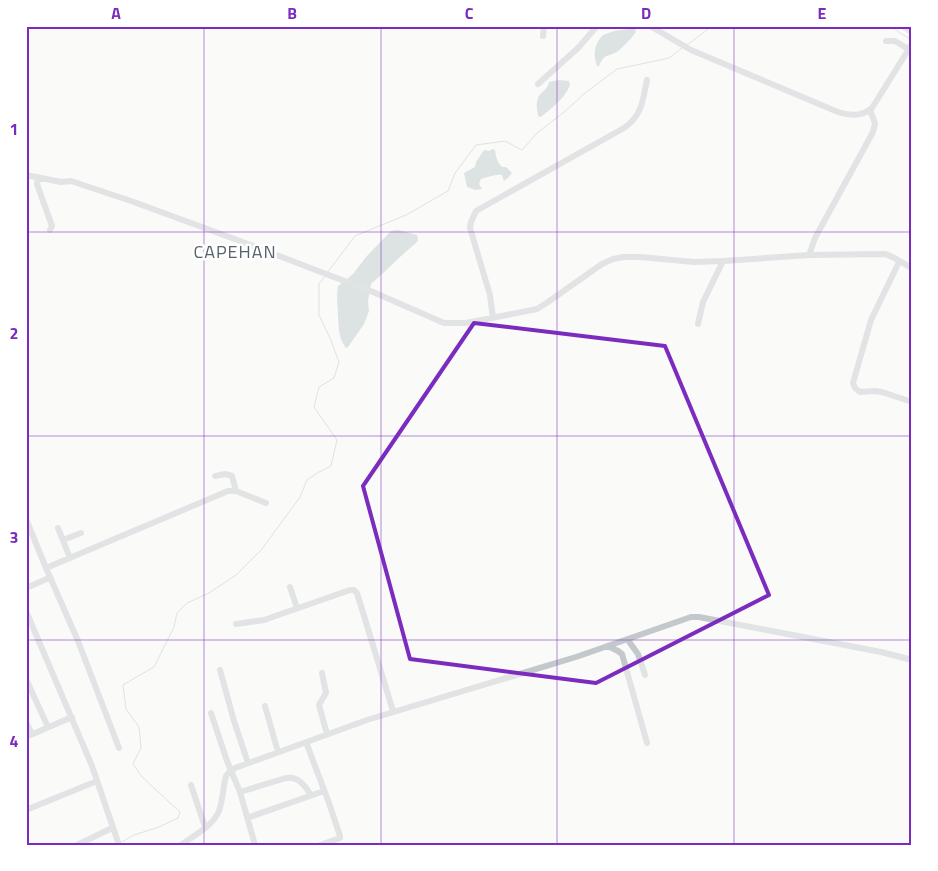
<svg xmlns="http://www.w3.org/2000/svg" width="938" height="871" viewBox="0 0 938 871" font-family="'Titillium Web',sans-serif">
<rect width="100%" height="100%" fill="#fafaf8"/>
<!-- water -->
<path fill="#bbc7cb" d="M635 28 636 32C631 39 624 46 618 51 608 58 605 52 599 66H597C593 55 594 44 603 35L614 31Z
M559 80 569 81 570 85C565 98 553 107 542 116L539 117C536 111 536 101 539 96 543 90 548 89 549 82Z
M492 149 495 150C496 157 497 162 502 167H506L512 173 508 178 504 181 502 175C496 174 488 177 481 179L479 184 482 189 475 190 467 187 464 173 475 167 476 162 484 150 490 151Z
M398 230 417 235 418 240 416 243C400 256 386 271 371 284L368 301 369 311 364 324 348 347 346 348C338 337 339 328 338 316 338 305 336 297 338 286L353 274 366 257 391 231Z"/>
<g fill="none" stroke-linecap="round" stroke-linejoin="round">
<!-- stream -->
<path stroke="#bbc7cb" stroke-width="1" d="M892 26C897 32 905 36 912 40
M687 45 707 30V26
M327 273 355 236 406 215 448 191 455 173 476 145 505 141 522 150 537 133 563 113 585 93 617 69 669 58 682 48
M120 843 134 835 159 827 178 818 180 812 142 777 133 764 141 748 139 727 126 709 123 685 154 667 174 627 177 613 187 603 209 593 236 575 262 549 300 497 307 480 319 472 331 466 337 440 314 407 319 387 334 378 339 362 330 338 319 315V284L325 276"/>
<!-- minor -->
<path stroke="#c3c8cc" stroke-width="6" d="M650 26 691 50 838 112C850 116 862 117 872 108L912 44
M903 26 912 32
M543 36 544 26
M886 41H895L908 49
M538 84 578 48 597 26
M26 175 61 182 71 181 131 201 240 241 373 292 444 323H466L537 309 548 302 602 264 613 259 624 257H640L694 262 723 261 809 255 885 254C893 256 904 264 912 268
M38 177 37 184 52 226 50 230
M809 255 815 238 873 132 875 123 870 110
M899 262 871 320 853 383 855 388 860 392 875 391 882 392 912 402
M493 318 490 295 470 228 471 222 476 211 624 128C643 114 642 102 647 80
M698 324 703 302 723 261
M215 476 225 474 232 476 236 491
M26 519 46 568
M58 528 70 558
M63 540 81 533
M290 587 297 608
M26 588 49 578
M26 611 92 766 119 845
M236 624 264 620 350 590H354L357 593 393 711
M628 639 630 643 638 654 645 675
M608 646 618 651 622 654 647 743
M220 670 234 721 248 763
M322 673 326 693 319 705 327 734
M26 679 48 727
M265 706 278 752
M211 713 227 761 240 792 255 845
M26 722 32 734
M26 737 72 717
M306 742 329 803 340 836V838L320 845
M119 748 78 641 46 568 228 491H236L266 503
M191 785 205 827
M240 792 286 778C299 776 305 786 311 795
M26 810 97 781
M247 818 324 791
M77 845 112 828
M181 845C194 835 213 826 219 811 223 800 223 787 226 776L229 772 235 768 367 720 576 657 691 617H699L881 652 912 660"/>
</g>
<!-- marked area -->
<path d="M0 0H938V871H0ZM474 323 665 346 769 595 596 683 410 659 363 486Z" fill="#fafaf8" fill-opacity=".55" fill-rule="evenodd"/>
<path fill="none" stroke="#7b2cbf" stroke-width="4" stroke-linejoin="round" d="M474 323 665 346 769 595 596 683 410 659 363 486Z"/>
<!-- grid -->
<path fill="none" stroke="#7b2cbf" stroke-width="1" stroke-opacity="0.55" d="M204 26V845M381 26V845M557 26V845M734 26V845M26 232H912M26 436H912M26 640H912"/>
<g text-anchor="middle" stroke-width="5" stroke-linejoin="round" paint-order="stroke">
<!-- quarter labels -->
<g font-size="18" letter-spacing="1" fill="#57646e" stroke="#fff">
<text x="235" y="258">CAPEHAN</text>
</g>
</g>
<!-- border -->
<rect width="938" height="871" fill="none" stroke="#ffffff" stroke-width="55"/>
<rect x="28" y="28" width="882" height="816" fill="none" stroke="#7b2cbf" stroke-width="2"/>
<g font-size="16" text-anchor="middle" font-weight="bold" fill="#7b2cbf">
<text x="116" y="19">A</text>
<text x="292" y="19">B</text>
<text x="469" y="19">C</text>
<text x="646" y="19">D</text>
<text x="822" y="19">E</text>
<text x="14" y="135">1</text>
<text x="14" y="339">2</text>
<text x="14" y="543">3</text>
<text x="14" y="747">4</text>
</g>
</svg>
